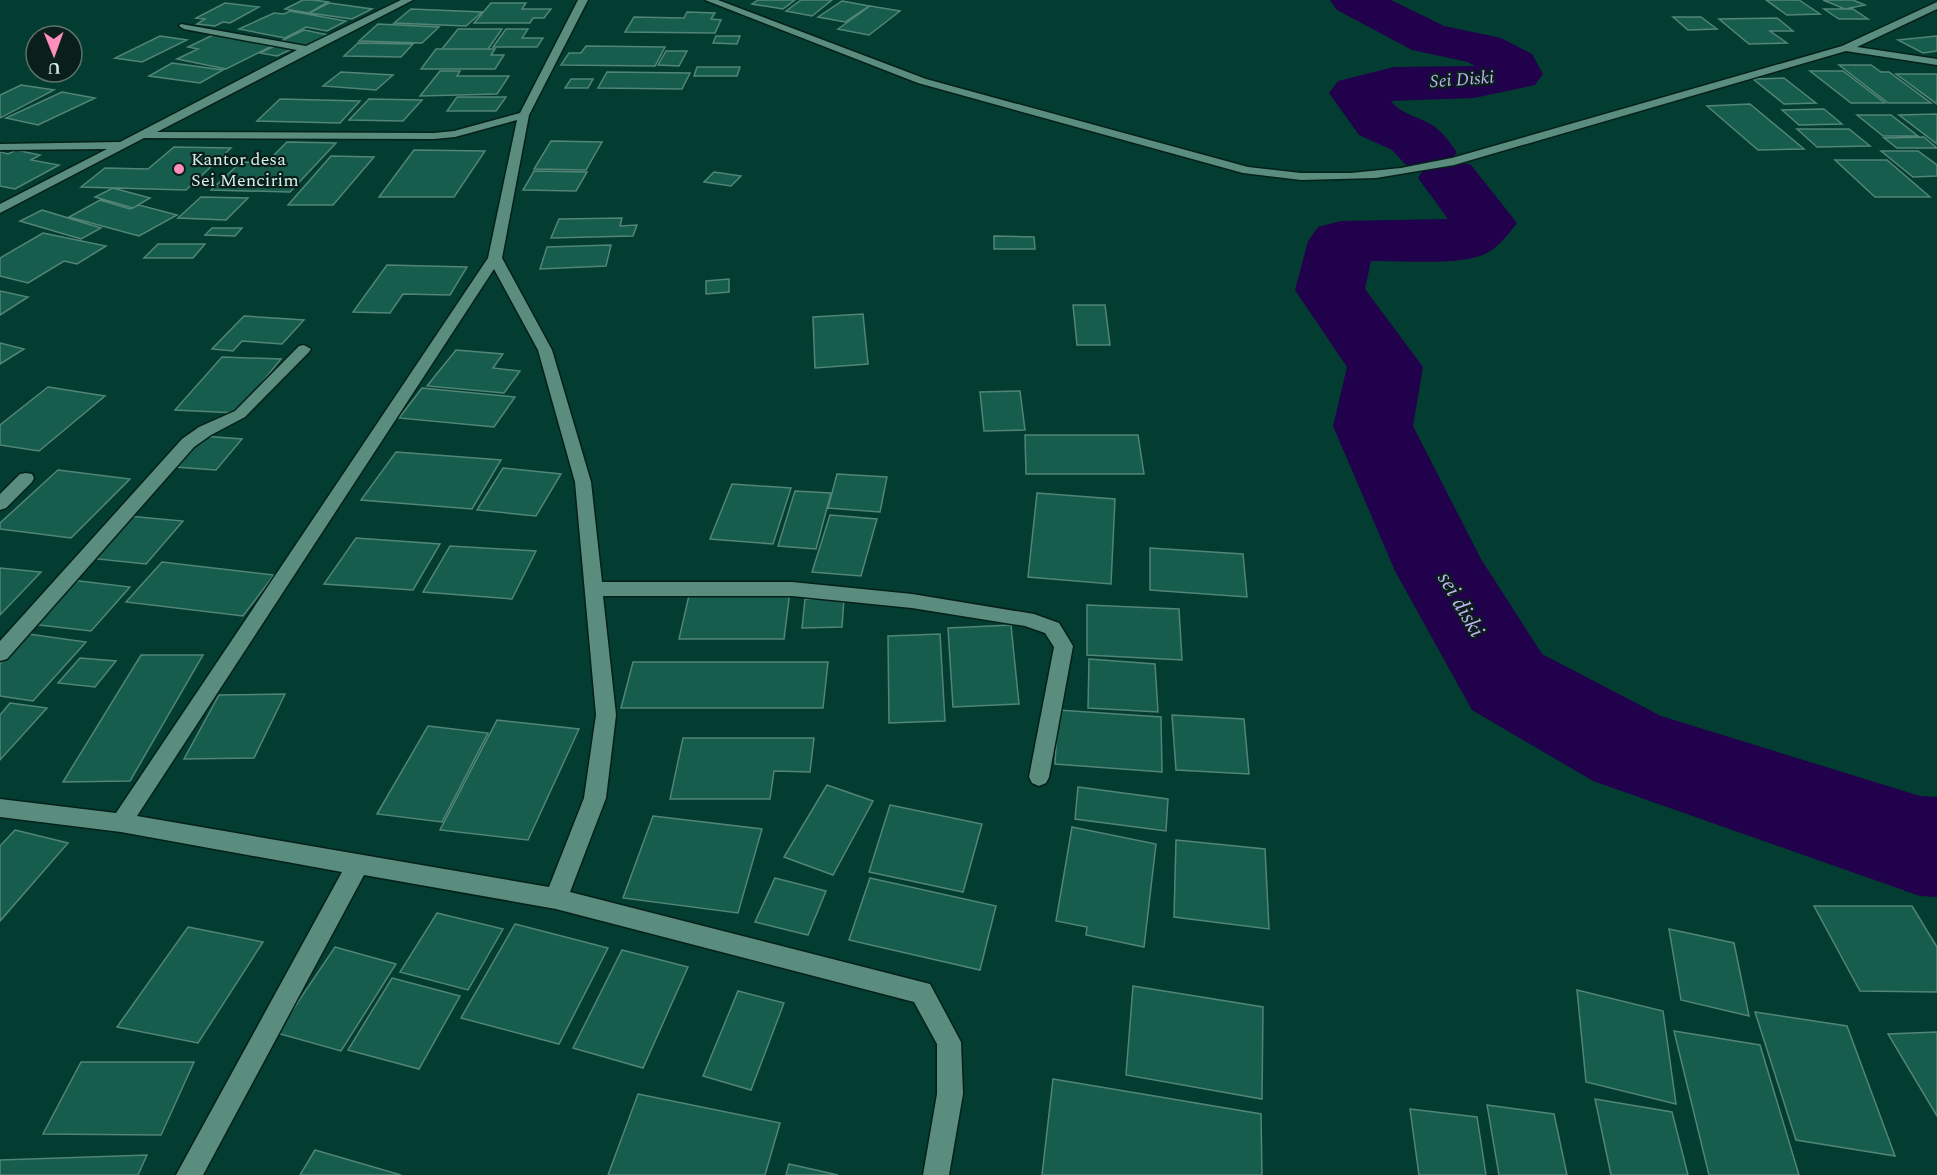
<svg xmlns="http://www.w3.org/2000/svg" width="1937" height="1175" viewBox="0 0 1937 1175" font-family="Spectral,serif">
<rect width="100%" height="100%" fill="#033d31"/>
<g fill="none" stroke-linecap="round" stroke-linejoin="round">
<!-- river -->
<path fill="#21004c" fill-rule="evenodd" d="M1330 0H1391L1444 26 1501 38 1532 54 1543 74 1535 85 1474 98 1391 101C1403 116 1420 116 1435 127 1444 134 1450 143 1457 152L1451 160 1471 165 1517 223C1508 235 1497 249 1483 255 1452 266 1404 260 1371 261L1365 289 1423 367 1413 426 1481 559 1542 654 1661 716 1920 796 1937 797V897L1920 896 1593 781 1472 710 1395 571 1333 426 1347 367 1295 290 1308 241 1318 227 1341 221 1448 219 1418 178 1424 169 1406 165 1392 150 1359 135 1329 93 1338 81 1394 67 1475 66 1468 62 1412 50 1337 10Z"/>
</g>
<!-- building -->
<path fill="#165d4d" stroke="#528576" stroke-width="1.5" d="M303 0H314L328 2 309 13 285 9Z
M758 0H795L783 9 752 4Z
M801 0H832L812 16 786 11Z
M1766 0H1799L1820 14 1787 15Z
M1823 0H1853L1865 5 1845 9Z
M842 1 869 6 845 22 818 17Z
M225 3 259 7 230 23 223 22 215 26 197 24 205 19 196 18Z
M329 3 372 9 352 19 309 13Z
M491 3H526L522 9H551L544 18H533L530 23H474Z
M870 6 900 11 869 35 838 29Z
M411 9 482 12 466 26 394 23Z
M1824 9H1853L1868 19H1839Z
M290 11 346 21 327 31 306 27 285 38 239 29 274 13 284 14Z
M687 12 715 13 711 19 721 20 715 33 625 32 634 17 684 18Z
M1673 17H1701L1717 29 1688 30Z
M1777 18 1793 31H1770L1787 43 1749 44 1719 19Z
M378 24 439 27 422 43 359 41Z
M458 29H502L488 49H442Z
M506 29H528L522 38H543L537 47H493Z
M304 30 329 35 305 47 279 42Z
M215 34 274 45 226 69 177 59 198 49 188 47Z
M160 36 187 40 142 62 115 58Z
M716 36H740L737 44 713 43Z
M1937 36V51L1923 53 1898 40Z
M358 43 413 44 401 57 344 56Z
M277 45 294 48 277 56 260 53Z
M586 46 665 47 655 66 561 65 569 53H581Z
M436 49H495L491 55H504L495 69H421Z
M666 51H687L679 66 658 65Z
M172 63 223 70 200 83 149 76Z
M1839 65H1871L1881 72H1889L1931 103H1888Z
M697 67H740L737 76H694Z
M440 71H460L457 76H509L497 94 420 96Z
M1810 71H1843L1885 103H1851Z
M341 72 393 75 376 90 323 86Z
M607 72 690 73 682 89 598 88Z
M1896 74H1937V104Z
M1784 78 1816 103 1784 104 1753 79Z
M571 79H593L588 88H565Z
M21 85 54 90 0 118V95Z
M62 92 95 98 38 125 6 118Z
M457 97H506L496 111H447Z
M280 99 360 101 340 123 257 121Z
M369 99 422 100 403 121 349 120Z
M1750 104 1804 149 1758 150 1707 106Z
M1824 109 1842 124 1799 125 1782 110Z
M1937 114V144L1899 115Z
M1857 115H1891L1918 136H1883Z
M1797 129H1849L1870 146 1817 147Z
M1924 137 1937 148H1897L1884 138Z
M551 141 602 142 586 170 534 169Z
M287 142 336 143 290 192 211 190 241 162 266 163Z
M174 147 231 148 186 190 81 187 105 168 148 169Z
M16 150 40 155 31 160 59 165 15 189 0 186V152L8 154Z
M414 150 485 151 454 197H379Z
M1881 151H1918L1937 165V176L1913 177Z
M331 156 374 157 333 205H288Z
M1835 160H1887L1930 197H1875Z
M534 171 587 172 576 191 523 190Z
M714 172 741 176 731 186 704 182Z
M113 188 150 198 133 208 95 197Z
M201 197 248 198 226 220 178 218Z
M100 200 130 209 139 205 177 215 139 236 69 217Z
M42 210 101 228 81 239 20 221Z
M622 218 620 226 637 225 633 236 551 238 559 219Z
M212 228H242L235 236 205 235Z
M43 233 106 246 77 264 64 261 28 283 0 276V258Z
M994 236 1034 237 1035 249H994Z
M158 244H205L193 258H144Z
M611 245 606 266 540 269 547 247Z
M387 265 467 267 450 295 403 294 390 313 353 312Z
M729 279V292L706 294V281Z
M0 291 28 297 0 315Z
M1073 305H1105L1110 345H1077Z
M863 314 868 364 815 368 813 317Z
M244 316 304 320 282 344 242 341 233 351 212 349Z
M0 343 24 349 0 364Z
M456 350 503 354 493 368 520 371 504 393 427 386Z
M222 357 281 359 237 413 175 410Z
M48 387 105 396 39 451 0 445V425Z
M422 388 515 397 494 427 399 418Z
M1020 391 1025 430 984 431 980 392Z
M1025 435H1138L1144 474H1026Z
M202 436 242 439 216 470 175 467Z
M396 452 501 460 472 509 361 500Z
M503 468 561 474 536 516 477 510Z
M58 470 130 479 71 538 0 529V523Z
M837 474 887 477 880 512 828 508Z
M732 484 791 488 773 544 710 539Z
M795 491 831 493 816 549 778 546Z
M1037 493 1115 499 1111 584 1028 577Z
M830 515 877 519 861 576 812 572Z
M128 516 183 521 146 564 88 558Z
M356 538 440 544 413 590 324 584Z
M450 546 536 551 512 599 423 592Z
M1150 548 1243 554 1247 597 1150 590Z
M162 562 274 575 243 616 126 602Z
M0 568 41 572 0 615Z
M71 580 130 587 91 631 30 624Z
M690 591H790L784 639H679Z
M844 598 842 627 802 628 805 599Z
M1087 605 1179 609 1182 660 1087 655Z
M1011 625 1019 704 953 707 948 628Z
M28 634 86 642 33 701 0 696V664Z
M940 634 945 721 889 723 888 636Z
M141 655H203L130 781 63 782Z
M80 658 116 661 95 687 58 683Z
M1089 659 1155 664 1158 712 1088 708Z
M633 662H828L823 708H621Z
M285 694 254 758 184 759 219 695Z
M10 703 47 708 0 760V715Z
M1058 710 1161 717 1162 772 1055 764Z
M1172 715 1244 719 1249 774 1176 770Z
M497 720 579 729 528 840 440 830Z
M428 726 488 733 442 822 377 814Z
M683 738H814L810 772 774 771 770 799H670Z
M827 785 873 801 833 875 784 857Z
M1078 787 1168 799 1166 831 1075 819Z
M890 805 982 824 963 892 869 872Z
M653 816 762 829 738 913 623 898Z
M1072 827 1156 844 1144 947 1086 935 1087 927 1056 921Z
M15 830 68 843 0 921V846Z
M1176 840 1265 849 1269 929 1174 917Z
M775 878 826 891 808 935 755 922Z
M870 878 996 906 980 970 849 940Z
M1814 906H1912L1937 947V992L1860 991Z
M437 913 503 929 468 990 400 972Z
M515 924 608 948 559 1044 461 1018Z
M188 927 263 942 198 1043 117 1027Z
M1669 929 1734 943 1749 1016 1681 1000Z
M335 947 396 964 341 1051 277 1033Z
M622 950 688 967 643 1068 573 1048Z
M392 978 460 996 419 1069 348 1050Z
M1133 986 1263 1007 1262 1099 1126 1075Z
M1577 990 1663 1011 1676 1104 1586 1082Z
M738 991 784 1003 751 1090 703 1076Z
M1755 1012 1847 1026 1895 1156 1796 1140Z
M1674 1031 1760 1045 1799 1175H1709Z
M1937 1032V1116L1888 1034Z
M81 1062H194L161 1135 43 1134Z
M1053 1079 1261 1114 1262 1175H1042Z
M638 1094 780 1123 765 1175H608Z
M1595 1099 1672 1112 1688 1175H1611Z
M1487 1105 1554 1114 1567 1175H1499Z
M1410 1109 1477 1117 1486 1175H1419Z
M315 1150 401 1175H300Z
M147 1155 138 1175H0V1160Z
M789 1164 838 1175H786Z"/>
<g fill="none" stroke-linecap="round" stroke-linejoin="round">
<!-- street casing -->
<g stroke="#052019" stroke-width="3">
<path id="street" d="M401 0H413L157 132 434 133 454 131 520 113 578 0H588L529 115 502 258 552 350 591 482 602 582H792L912 594 1034 614 1059 623 1073 646 1049 777 1046 783 1039 786 1032 783 1029 777 1054 647 1045 633 1025 626 912 608 792 596H603L616 715 606 798 570 892 930 984 961 1042 963 1094 949 1175H923L937 1094V1044L914 1002 556 909 364 875 203 1175H176L342 872 121 832 0 817V799L116 813 488 258 517 120 455 137 434 139 144 138 0 213V204L107 149 0 150V144L120 142 297 50 184 29 179 26 181 24 306 46ZM494 269 538 350 575 482 596 715 584 798 549 887 137 816Z
M705 0H718L926 79 1248 167 1301 173H1351L1401 168 1452 158 1842 46 1937 2V9L1857 47 1937 59V65L1846 51 1454 165 1376 178 1301 180 1243 173 918 83Z
M304 345 311 349 309 352 245 417 211 435 194 447 7 659 0 661V641L182 439 199 427 235 411 299 346Z
M26 473 32 474 34 478 32 482 6 508 0 510V494L20 474Z"/>
</g>
<!-- street -->
<use href="#street" fill="#5a8d7e" fill-rule="evenodd"/>
</g>
<!-- markers -->
<circle fill="#fd8ebe" stroke="#0a1f1a" stroke-width="2" cx="179" cy="169" r="6"/>
<g text-anchor="middle" stroke-width="4.5" stroke-linejoin="round" paint-order="stroke">
<!-- far-water labels -->
<g font-size="18" font-style="italic" fill="#c1b3f4" stroke="#0a1f1a">
<text transform="translate(1462 79) rotate(-4)" y="6">Sei Diski</text>
</g>
<!-- far-poi labels -->
<g font-size="18" fill="#d6f0e8" stroke="#0a1f1a" text-anchor="start">
<text x="191" y="165">Kantor desa<tspan x="191" dy="21">Sei Mencirim</tspan></text>
</g>
<!-- water labels -->
<g font-size="22" font-style="italic" fill="#c1b3f4" stroke="#0a1f1a">
<text transform="translate(1462 604) rotate(60)" y="8">sei diski</text>
</g>
</g>
<!-- north arrow -->
<g transform="translate(54 54) rotate(179)"><circle r="28" fill="#0a1f1a" stroke="#5c736c" stroke-width="1.5"/>
<path d="M0-4.5L10 22L0 15L-10 22Z" fill="#fd8ebe"/>
<text y="-9" font-size="16" font-weight="bold" text-anchor="middle" fill="#d6f0e8">U</text>
</g>
</svg>
